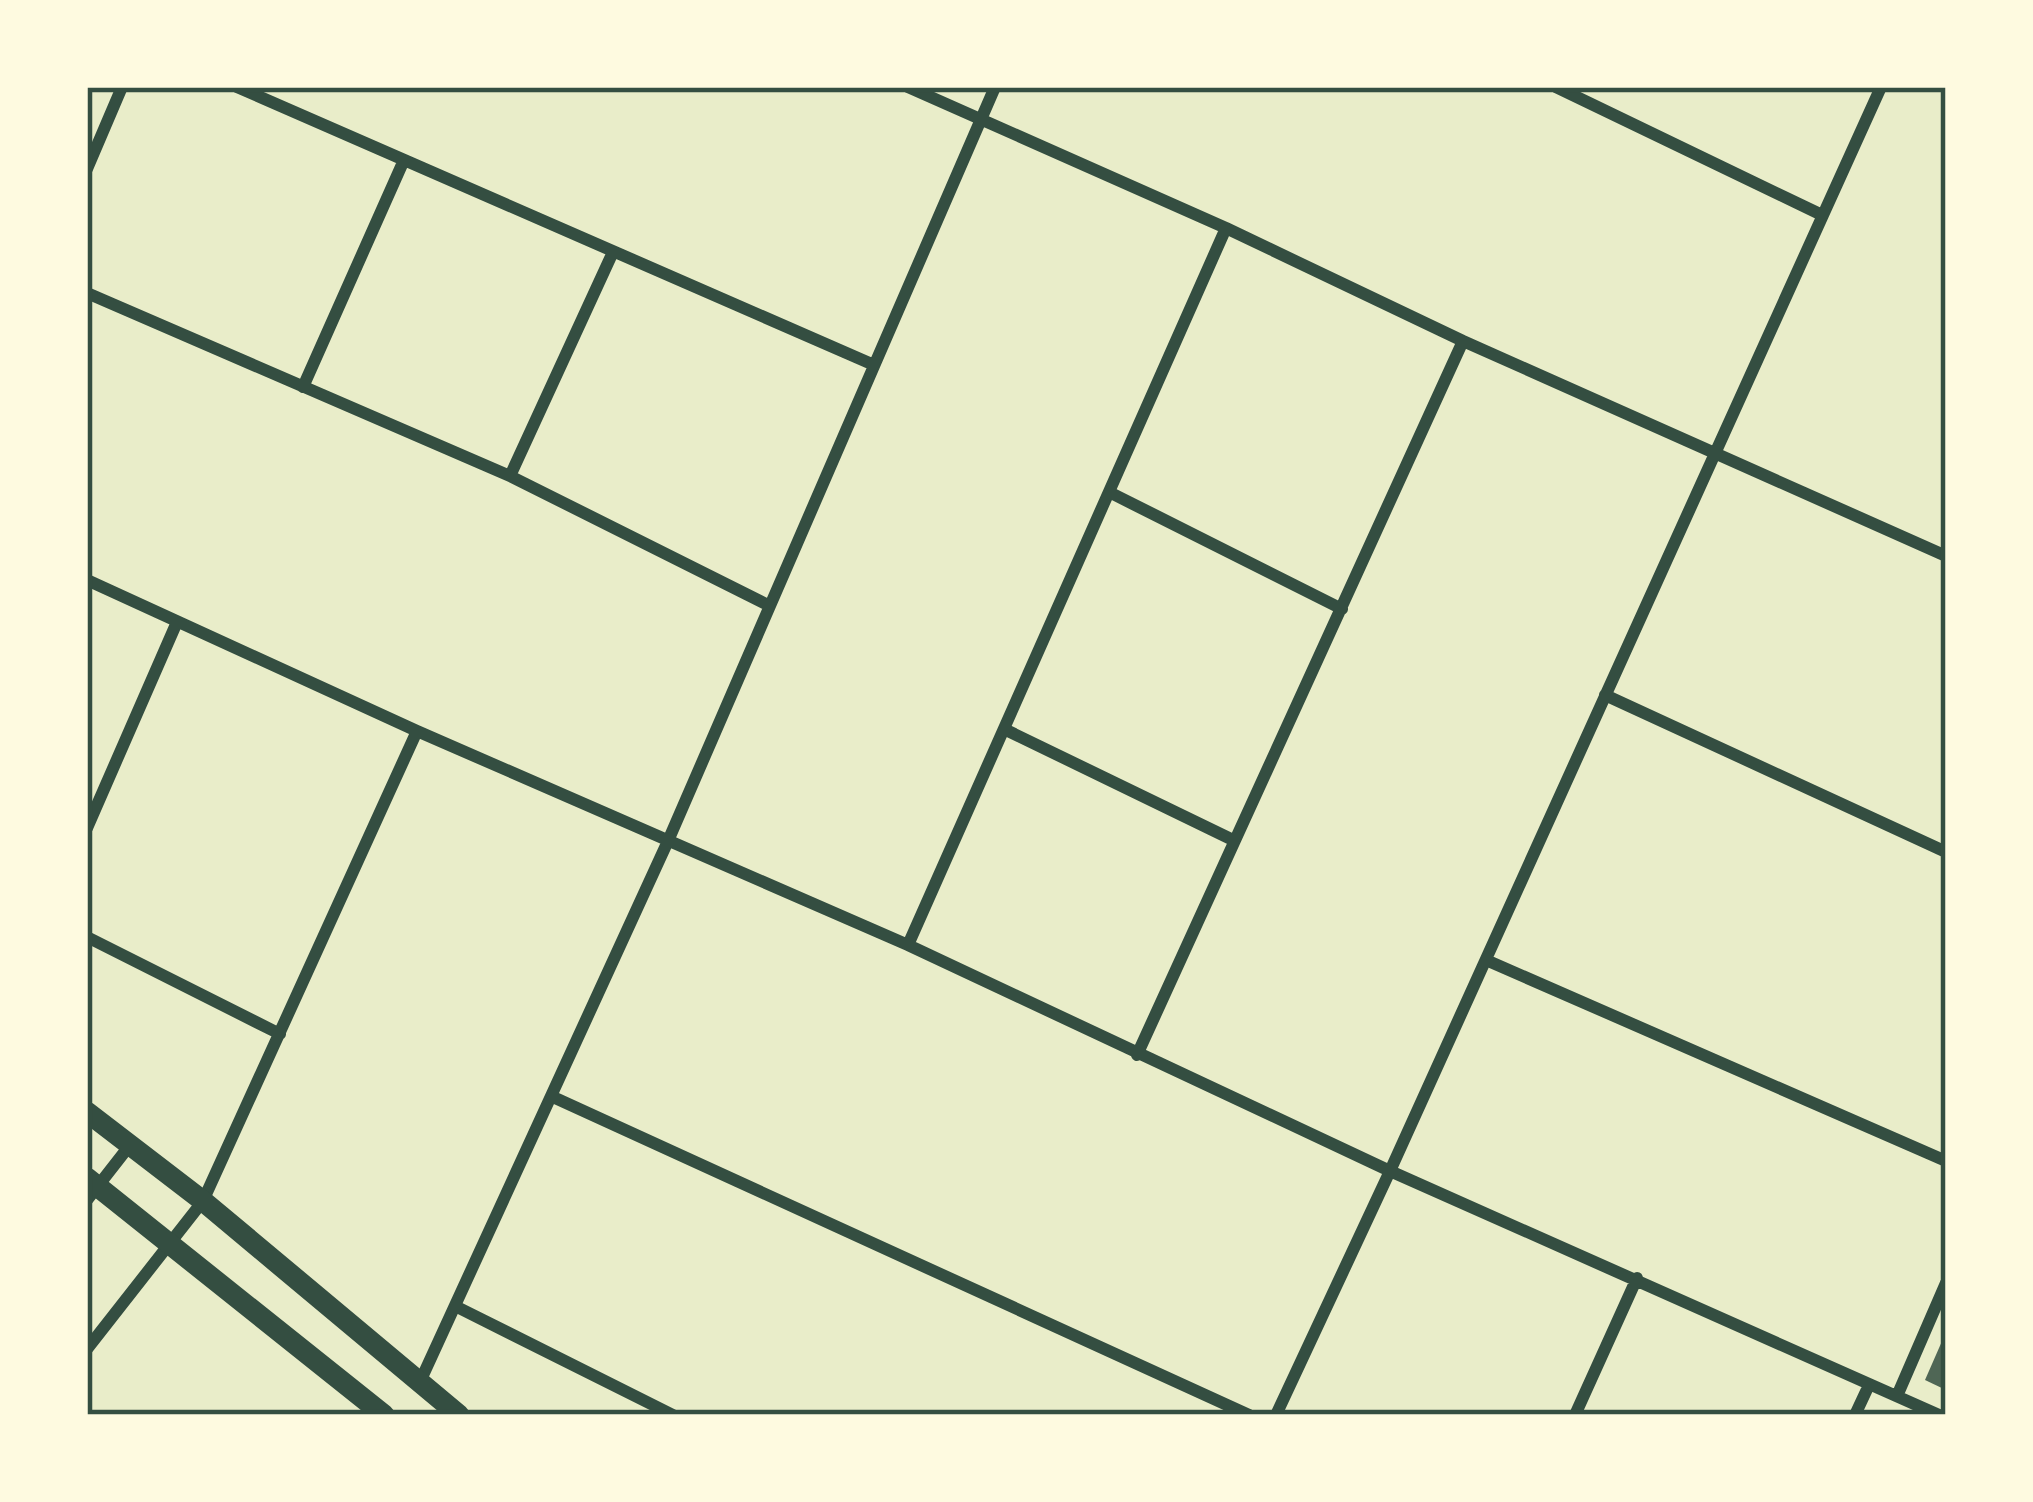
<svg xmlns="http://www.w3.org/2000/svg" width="2033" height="1502" viewBox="0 0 2033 1502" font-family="'Source Serif 4',serif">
<rect width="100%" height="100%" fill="#e9edc9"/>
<!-- building -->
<path fill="#4f6655" d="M1946 1332V1390L1925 1380Z"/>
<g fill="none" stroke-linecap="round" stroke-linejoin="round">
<!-- minor -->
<path stroke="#344e41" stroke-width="12" d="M237 87 874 365
M908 87 1226 228 1463 341 1946 556
M1556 87 1822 215
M87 169 122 87
M87 293 510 476 768 605
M303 387 404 160
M510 476 613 252
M1109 492 1342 609
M87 580 417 731 908 945 1390 1171 1939 1415
M1605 695 1946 852
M1004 729 1233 840
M87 828 177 622
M87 937 280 1034
M908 945 1226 228
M1486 960 1946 1161
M1137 1055 1463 341
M553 1097 1249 1415
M87 1200 130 1145
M455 1306 673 1415
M87 1349 203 1201 417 731
M419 1384 668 841 995 87
M1897 1396 1946 1283
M1276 1415 1390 1171 1881 87
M1575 1415 1637 1278
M1855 1415 1869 1385"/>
<!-- tertiary -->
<path stroke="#344e41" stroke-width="21" d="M87 1112 203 1201 459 1415
M87 1178 384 1415"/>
</g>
<!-- border -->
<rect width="2033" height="1502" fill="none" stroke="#fefae0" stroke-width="180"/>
<rect x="90" y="90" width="1853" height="1322" fill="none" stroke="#344e41" stroke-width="4.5"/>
</svg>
